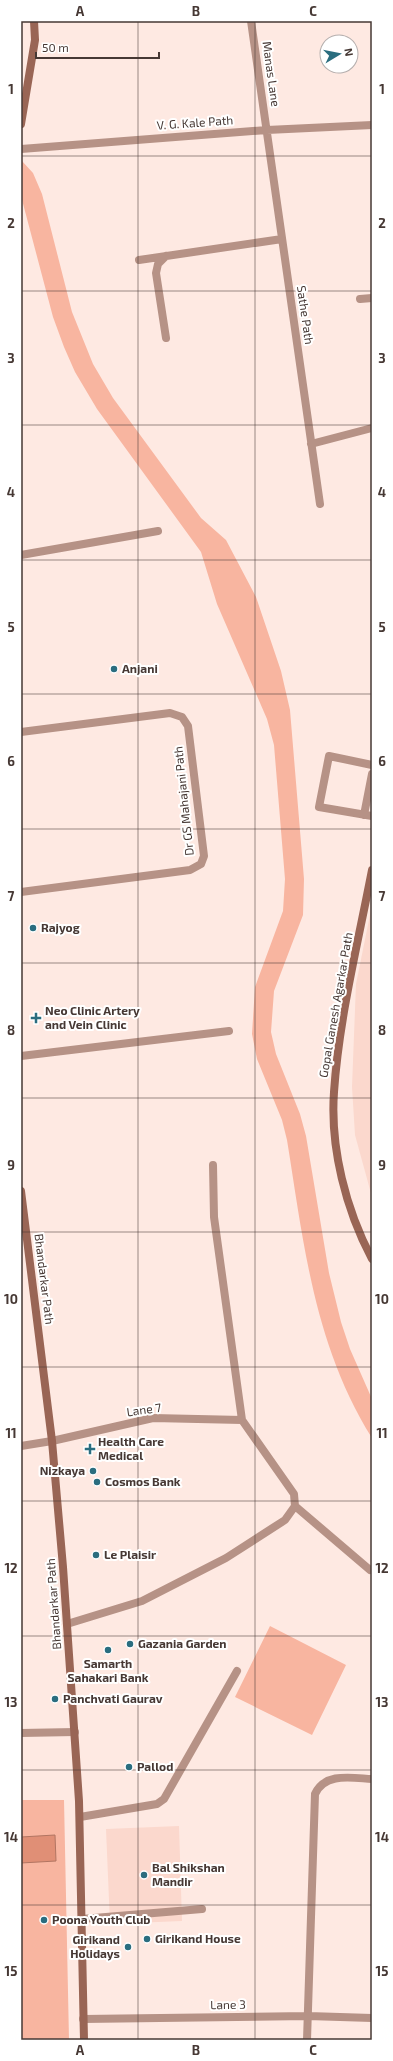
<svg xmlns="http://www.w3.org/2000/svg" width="393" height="2061" viewBox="0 0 393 2061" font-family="'Exo 2',sans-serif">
<rect width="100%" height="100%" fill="#fee9e2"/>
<!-- built -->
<path fill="#fbd8cd" d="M372 905V1197L355 1135 352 1087 356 984Z
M179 1826 182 1921 110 1924 106 1829Z"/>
<!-- green -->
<path fill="#f8b5a0" d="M22 161 33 173 42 194 72 312 93 364 113 398 201 518 226 540 256 597 281 671 290 710 304 879 303 915 274 991 271 1032 276 1054 300 1114 306 1136 329 1273 341 1322 350 1349 372 1399V1438C314 1345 304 1245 287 1140L282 1120 257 1059 252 1034 255 987 283 911 285 879 274 745 267 719 217 604 201 552 97 409 75 372 64 347 53 317 21 196Z
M270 1626 346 1665 312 1735 235 1697Z
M21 1800H64L69 2040H21Z"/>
<!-- water -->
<path fill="#e08f76" stroke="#b27562" d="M55 1835 56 1861 21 1863V1837Z"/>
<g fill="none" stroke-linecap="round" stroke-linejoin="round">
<!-- street -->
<path stroke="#b69286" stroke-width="8" d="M251 21 320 504
M21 149 267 130 372 125
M166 256 158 264 156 273 166 338
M139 260 282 239
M360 299 372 298
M311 444 372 428
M21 555 158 531
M21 732 170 713 182 717 188 726 204 856 201 864 190 870 21 892
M372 765 329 756 319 807 372 816
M364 815 372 774
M21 1056 229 1031
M21 1446 52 1441 153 1418 242 1420
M295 1506 370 1570
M67 1624 142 1601 226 1558 285 1520 295 1506 294 1494 242 1420 214 1217 213 1165
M21 1733 75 1732
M80 1817 157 1804 164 1799 237 1671
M82 1919 202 1909
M83 2019 308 2016 372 2018
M307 2040 315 1794C325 1772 352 1778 372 1779"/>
<!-- secondary -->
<path stroke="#996555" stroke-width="8" d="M21 124 35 40 34 21
M372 870C358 943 339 1018 334 1092 330 1148 346 1210 372 1259
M21 1191 52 1441 63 1567 79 1801 84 2040"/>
</g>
<!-- grid -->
<path fill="none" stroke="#463834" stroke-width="1" stroke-opacity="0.55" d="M138 21V2040M255 21V2040M21 156H372M21 291H372M21 425H372M21 560H372M21 694H372M21 829H372M21 963H372M21 1098H372M21 1232H372M21 1367H372M21 1501H372M21 1636H372M21 1770H372M21 1905H372"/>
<!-- markers -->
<g fill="#2a6d7f" stroke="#fff" stroke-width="1.5">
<circle cx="114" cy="669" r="4"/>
<circle cx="33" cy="928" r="4"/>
<path d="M34 1012h4v4h4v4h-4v4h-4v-4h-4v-4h4z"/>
<path d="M88 1443h4v4h4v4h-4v4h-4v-4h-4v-4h4z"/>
<circle cx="93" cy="1471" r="4"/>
<circle cx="97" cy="1482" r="4"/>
<circle cx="96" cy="1555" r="4"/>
<circle cx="130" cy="1644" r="4"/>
<circle cx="108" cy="1650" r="4"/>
<circle cx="55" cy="1699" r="4"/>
<circle cx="129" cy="1767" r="4"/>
<circle cx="144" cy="1875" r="4"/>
<circle cx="44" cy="1920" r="4"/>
<circle cx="147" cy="1939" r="4"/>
<circle cx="128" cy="1947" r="4"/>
</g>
<g text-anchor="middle" stroke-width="4" stroke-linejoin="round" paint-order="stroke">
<!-- street labels -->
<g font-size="12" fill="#463834" stroke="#fff">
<text transform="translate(271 74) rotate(82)" y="4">Manas Lane</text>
<text transform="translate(195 123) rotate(-4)" y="4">V. G. Kale Path</text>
<text transform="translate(305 315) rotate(82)" y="4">Sathe Path</text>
<text transform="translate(184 801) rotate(-96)" y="4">Dr GS Mahajani Path</text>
<text transform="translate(336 1005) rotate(-80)" y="4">Gopal Ganesh Agarkar Path</text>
<text transform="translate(44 1279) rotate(83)" y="4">Bhandarkar Path</text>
<text transform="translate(144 1410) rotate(-8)" y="4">Lane 7</text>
<text transform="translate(54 1604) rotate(-94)" y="4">Bhandarkar Path</text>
<text transform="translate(228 2005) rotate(-1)" y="4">Lane 3</text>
</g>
<!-- poi labels -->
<g font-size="12" font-weight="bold" fill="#463834" stroke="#fff" text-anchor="start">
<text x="122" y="673">Anjani</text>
<text x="41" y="932">Rajyog</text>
<text x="45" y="1015">Neo Clinic Artery<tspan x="45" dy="14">and Vein Clinic</tspan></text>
<text x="98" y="1446">Health Care<tspan x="98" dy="14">Medical</tspan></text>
<text x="85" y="1475" text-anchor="end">Nizkaya</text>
<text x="105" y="1486">Cosmos Bank</text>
<text x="104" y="1559">Le Plaisir</text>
<text x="138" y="1648">Gazania Garden</text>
<text x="108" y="1668" text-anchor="middle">Samarth<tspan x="108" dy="14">Sahakari Bank</tspan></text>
<text x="63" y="1703">Panchvati Gaurav</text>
<text x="137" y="1771">Pallod</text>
<text x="152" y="1872">Bal Shikshan<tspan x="152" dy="14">Mandir</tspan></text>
<text x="52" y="1924">Poona Youth Club</text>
<text x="155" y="1943">Girikand House</text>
<text x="120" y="1944" text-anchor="end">Girikand<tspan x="120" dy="14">Holidays</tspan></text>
</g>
</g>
<!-- border -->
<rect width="393" height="2061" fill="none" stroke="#ffffff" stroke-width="44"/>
<!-- north arrow -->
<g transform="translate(339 54) rotate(80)"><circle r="19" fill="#ffffff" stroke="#b5afae"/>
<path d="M0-3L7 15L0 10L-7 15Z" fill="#2a6d7f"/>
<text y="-6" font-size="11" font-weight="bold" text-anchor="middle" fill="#463834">N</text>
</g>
<!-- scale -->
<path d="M36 52v6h123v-6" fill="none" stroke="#463834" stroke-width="2"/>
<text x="42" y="52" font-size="12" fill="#463834" stroke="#ffffff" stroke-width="3" paint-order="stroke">50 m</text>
<rect x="22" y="22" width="349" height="2017" fill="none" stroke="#463834" stroke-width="1.5"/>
<g font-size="13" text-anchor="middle" font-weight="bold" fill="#463834">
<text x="80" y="16">A</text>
<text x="196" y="16">B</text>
<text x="313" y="16">C</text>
<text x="11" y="94">1</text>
<text x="382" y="94">1</text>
<text x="11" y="228">2</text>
<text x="382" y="228">2</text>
<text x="11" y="363">3</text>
<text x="382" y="363">3</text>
<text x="11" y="497">4</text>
<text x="382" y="497">4</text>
<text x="11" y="632">5</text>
<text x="382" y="632">5</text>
<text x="11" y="766">6</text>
<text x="382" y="766">6</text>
<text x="11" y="901">7</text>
<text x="382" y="901">7</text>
<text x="11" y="1035">8</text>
<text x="382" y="1035">8</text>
<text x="11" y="1170">9</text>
<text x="382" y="1170">9</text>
<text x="11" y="1304">10</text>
<text x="382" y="1304">10</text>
<text x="11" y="1438">11</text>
<text x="382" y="1438">11</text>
<text x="11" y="1573">12</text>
<text x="382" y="1573">12</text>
<text x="11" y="1707">13</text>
<text x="382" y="1707">13</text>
<text x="11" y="1842">14</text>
<text x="382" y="1842">14</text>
<text x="11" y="1976">15</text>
<text x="382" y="1976">15</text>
<text x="80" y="2055">A</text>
<text x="196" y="2055">B</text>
<text x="313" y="2055">C</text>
</g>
</svg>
